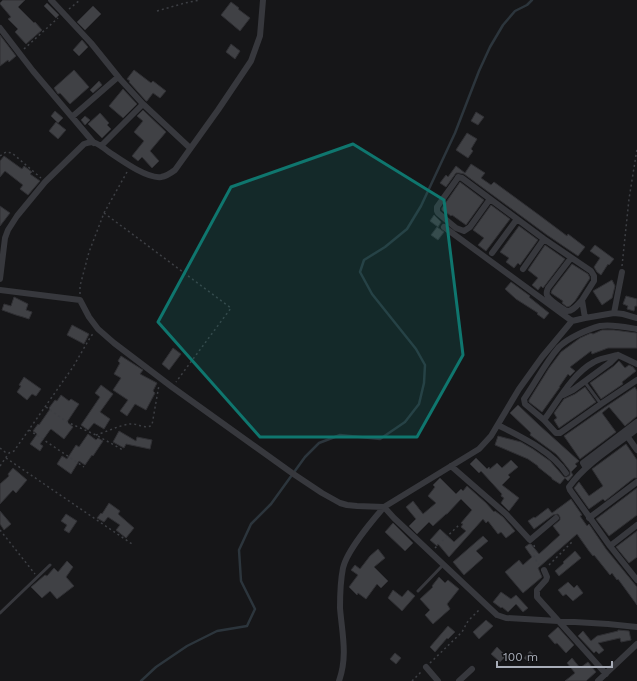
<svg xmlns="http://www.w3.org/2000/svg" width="637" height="681" viewBox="0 0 637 681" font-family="'Work Sans',sans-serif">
<rect width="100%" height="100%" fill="#161618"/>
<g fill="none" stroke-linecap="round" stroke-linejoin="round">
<!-- stream -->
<path stroke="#2c353c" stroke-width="2.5" d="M141 681 156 667 187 646 217 631 247 626 255 609 241 581 239 550 251 524 271 504 305 457 319 443 340 435 380 439 405 422 419 404 424 383 425 365 416 349 372 294 360 272 364 260 385 247 407 229 421 206 455 133 479 71 490 47 503 25 515 11 527 5 532 0"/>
</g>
<!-- building -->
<path fill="#404145" stroke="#303034" d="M3 0H25L18 7 34 23 35 22 42 30 26 44 15 32 18 29 8 19 11 17 0 4V3Z
M231 2 239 8 238 9 250 18 240 31 221 15Z
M47 3 59 15 56 18 44 6Z
M93 6 101 14 85 30 77 22Z
M0 35 16 56 9 62 8 60 0 66Z
M82 40 88 47 79 56 73 50Z
M231 44 240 51 235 59 226 52Z
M74 70 89 87 70 104 60 93 58 94 54 88Z
M134 70 151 83 153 81 166 91 160 98 153 93 147 101H146L129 82 130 81 127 79Z
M99 81 102 85 93 93 90 90Z
M123 89 137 104 123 118 109 106Z
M143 110 166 132 150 151 159 161 152 168 142 157 138 161 132 156 144 141 134 132 143 121 137 116Z
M55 111 63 118 58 123 51 116Z
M476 112 484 117 478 125 471 121Z
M100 113 109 123 107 125 111 129 102 138 88 124Z
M85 116 90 120 85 125 81 120Z
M56 122 66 130 58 139 49 131Z
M467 133 477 139 471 149 473 151 468 158 456 150Z
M4 156 22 169 24 166 32 172 30 174 40 181 28 195 20 189 23 185 5 171 0 177V161Z
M471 164 485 173 481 178 491 185 494 182 539 215 567 236 568 234 585 247 578 256 547 235 464 174 459 173H456L446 187 440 183 446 175 448 177 456 166 465 173Z
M460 182 484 200 466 225 452 215 451 216 447 213 446 214 442 210V208Z
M491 205 510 219 486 251 478 245 484 238 473 230Z
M0 206 10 213 0 226Z
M434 215 441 222 438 227 430 221Z
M519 226 538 240 520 265 518 263 514 268 506 262 509 258 500 252Z
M437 227 444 232 438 240 431 235Z
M545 245 565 259 543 288 541 286 538 290 532 285 538 278 528 270Z
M595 245 614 259 609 265 608 264 601 275 597 272 594 267 600 258 590 251Z
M572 264 588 274 590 278 575 301 570 306 567 307 562 303 563 301 551 293 552 290Z
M612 280 615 286 612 298 602 305 593 291Z
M511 282 530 296 529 297 549 313 544 319 537 314 538 313 516 299 505 289Z
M626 296 637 299V306H635L634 311 627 309 628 306 623 304Z
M14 297 28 304 26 310 32 312 29 319 23 317 16 315 2 310 4 304 11 306Z
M72 325 89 334 84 344 67 335Z
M602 330H614L637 333V348H608L592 354 591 351 570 367 575 371 570 376 568 374 559 387H560L542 412 529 402V400L549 368 561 352 580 338 591 333 593 334Z
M173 348 181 354 169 370 162 364Z
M121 356 143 370 140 374 157 383 153 391 155 393 146 410 135 404 127 416 120 411 128 400 113 390 121 378 114 374 120 363 118 361Z
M619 361 625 368 629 365 633 367 636 371 622 382 623 384 601 399 590 383 614 366Z
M24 377 41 389 36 396 32 394 27 400 17 392 21 386 19 385Z
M101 385 113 394 100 412 110 419 104 429 94 423 88 430 81 425 100 397 95 393Z
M585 387 596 402 559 428 554 420 557 418 554 413 564 399 575 394Z
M635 387 637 391V416L625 426 609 407 602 413 616 432 580 459 564 436 604 408Z
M61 395 69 401 71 399 79 404 67 422 73 427 64 439 51 429 50 430 40 444 43 446 40 451 30 444 37 434 33 431 38 424 39 425 50 409 49 408 55 400 57 401Z
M518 405 539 425 579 461 575 464 577 466 571 472 573 475 568 481 565 478 560 484 552 479V478L538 467V466L528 459 495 445 498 436 521 442 533 449 550 461 564 477H567L570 475V471L563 462 556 454 530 435 531 433 510 413Z
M119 431 136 441 137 437 152 440 150 449 126 444 124 448 113 442Z
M88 434 96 440 98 438 103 441 93 456 92 455 85 465 79 461 71 474 57 464 62 456 67 459 76 445 79 447Z
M626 444 637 460V478H634L605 501 603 499 589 509 574 488 579 482 589 496 603 486 592 469Z
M476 458 487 469 489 467 490 469 497 463 502 468 511 460 518 467 508 475 510 477 502 485 519 498 509 511 501 503 504 498 501 496 502 494 481 471 479 473 470 464Z
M13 468 27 480 16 493 13 490 0 504V484L9 476 8 474Z
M440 478 456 494 461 489 463 491 467 486 486 503 494 512 495 511 503 517 515 531 506 538 501 532 498 534 488 521 486 523 483 519 449 557 438 544 437 546 430 540 440 529 454 542 466 531 461 527 463 524 461 523 472 510 461 499 447 514H446L433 526 429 522 417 534 409 526 416 519 406 507 413 501 423 514 436 503 428 496 435 487 433 485Z
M637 488V515L609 536 596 519Z
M571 499 582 515 580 516 587 526 589 524 606 549 637 587V605L618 579 617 580 612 573 610 575 594 555 593 556 589 551 577 534 538 568 542 577 523 593 505 572 519 560 523 565 532 557 525 547 529 544H531L539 554 560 535 553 526 560 520V517L558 514 553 515 534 529 528 521 534 517 535 518 548 508 552 513Z
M109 503 120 511 118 514 134 528 126 538 116 530 120 525 108 517 104 522 97 518 101 513 102 514Z
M0 511 11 524 4 530 0 524Z
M66 514 77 521 69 533 64 530 67 525 61 521Z
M393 523 413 543 405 551 385 532Z
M637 531V557L629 563 616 547Z
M483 536 488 541 476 551 483 558 464 575 453 562Z
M378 549 385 558 374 567 388 581 381 588 377 584 366 599 358 593 357 595 349 587 358 575 351 570 355 565 360 569 370 556Z
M575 551 581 558 559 576 555 571 564 563 563 562Z
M67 561 73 567 66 577 74 586 57 599 50 591 42 598 31 587 45 575 47 576 54 568 58 572Z
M439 577 445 583 448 580 459 589 447 604 450 609 433 624 425 615 430 610 420 599 433 587 432 586Z
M568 582 574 588 577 585 583 593 573 601 566 594 563 596 558 590Z
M393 590 402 597 408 590 415 596 402 611 388 598Z
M501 592 511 599 516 595 528 608 523 612 516 604 508 612 502 607 501 608 493 602Z
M486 620 493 626 479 639 473 632Z
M448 626 455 632 448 639 447 638 435 652 430 647Z
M558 627 574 645 566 653 557 643 555 644 548 636Z
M618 630 629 631 631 640 621 642 620 638 598 643 604 650 599 654 596 651 594 653 578 636 583 631 591 641 597 636 618 631Z
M497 647 506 656 500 662 491 654Z
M530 651 536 657 529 663 524 658Z
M395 653 401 658 396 664 390 659Z
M572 658 580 668 588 662 596 672 586 681H565L575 673 567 663Z"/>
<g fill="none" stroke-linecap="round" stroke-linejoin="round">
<!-- path -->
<path stroke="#3d3f44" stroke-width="1.5" stroke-dasharray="2 3" stroke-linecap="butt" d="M69 9 80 0
M157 11 185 3 200 0
M24 49 58 18
M0 156 6 152 12 153 41 178
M104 213 231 308 176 382
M622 266 629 199 637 149
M80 294V286L89 252 104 213 127 172
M46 407 67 422 96 435 123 450
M29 430 84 467
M96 435C106 432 120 425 130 424 138 423 145 430 152 425L159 385
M0 448 5 452 9 453
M6 458 132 544
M0 466 9 453 14 451 73 367 91 336 94 333
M0 530 35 574
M534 545C535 548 534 550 534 554 534 558 537 562 539 565
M435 548 459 525
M549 565 573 541
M430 663 462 632 468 621 480 609
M412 681 422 671"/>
<!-- lane -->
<path stroke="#37383d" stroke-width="3" d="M584 381 601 404
M418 591 444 564
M0 613 50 565"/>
<!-- street -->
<path stroke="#37383d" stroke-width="6" d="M51 0 91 43 120 79 143 104 190 148
M0 28 33 71 94 143
M73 116 118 77
M101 146 143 104
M490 199 470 227 464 231 456 228 438 213 437 211V207L457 179 458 177 462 178 544 239 591 271 594 276V281L582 300 585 318
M444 227 572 321
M492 253 517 219
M571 258 548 288C547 291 546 292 547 295 549 300 562 308 566 311 573 312 577 305 582 300
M523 269 544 239
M0 279 5 238 8 230 17 216 45 182 84 144C87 143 90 142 93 142 99 144 104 148 109 152 121 160 147 179 161 177 167 176 171 173 175 170L218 110 251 61 260 36 263 0
M0 290 80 300 89 317 98 329 114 343 172 387 292 473 322 493 340 503 347 505 357 506 384 507 394 518 497 615 506 618 608 624 637 627
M614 313 622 272
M637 329C625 327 612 324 600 326 588 329 568 338 559 347 545 363 536 382 524 399L525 404 544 420 556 433H560L601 404 637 380
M563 395 573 390 611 362 618 355
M544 420C558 401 573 373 594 362 601 358 610 357 618 355L637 364
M498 425C521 437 552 451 566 473
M637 429C614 447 586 463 569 487L570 490 610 546 637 580
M625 433 637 450
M451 466 506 514 530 540 556 518
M586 468 583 463 637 422
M589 518 637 482
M610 546 637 525
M544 570 547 577 546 580 537 590V597L606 674
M426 667 438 681
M339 681C348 656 342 633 340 608 340 597 341 578 343 568 347 550 372 521 384 507L479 449 491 436 519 389 542 357 572 321 585 318 614 313 623 314 637 318
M459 681 472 669
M598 681 637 644"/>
</g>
<!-- marked area -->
<path fill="#0f766e" fill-opacity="0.2" stroke="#0f766e" stroke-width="3" stroke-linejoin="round" d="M353 144 444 200 463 355 417 437H260L158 322 231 187Z"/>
<!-- scale -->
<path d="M497 661v6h115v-6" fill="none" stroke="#a8adb8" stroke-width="2"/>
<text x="503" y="661" font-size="12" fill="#a8adb8" stroke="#111113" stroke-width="3" paint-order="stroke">100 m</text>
</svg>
